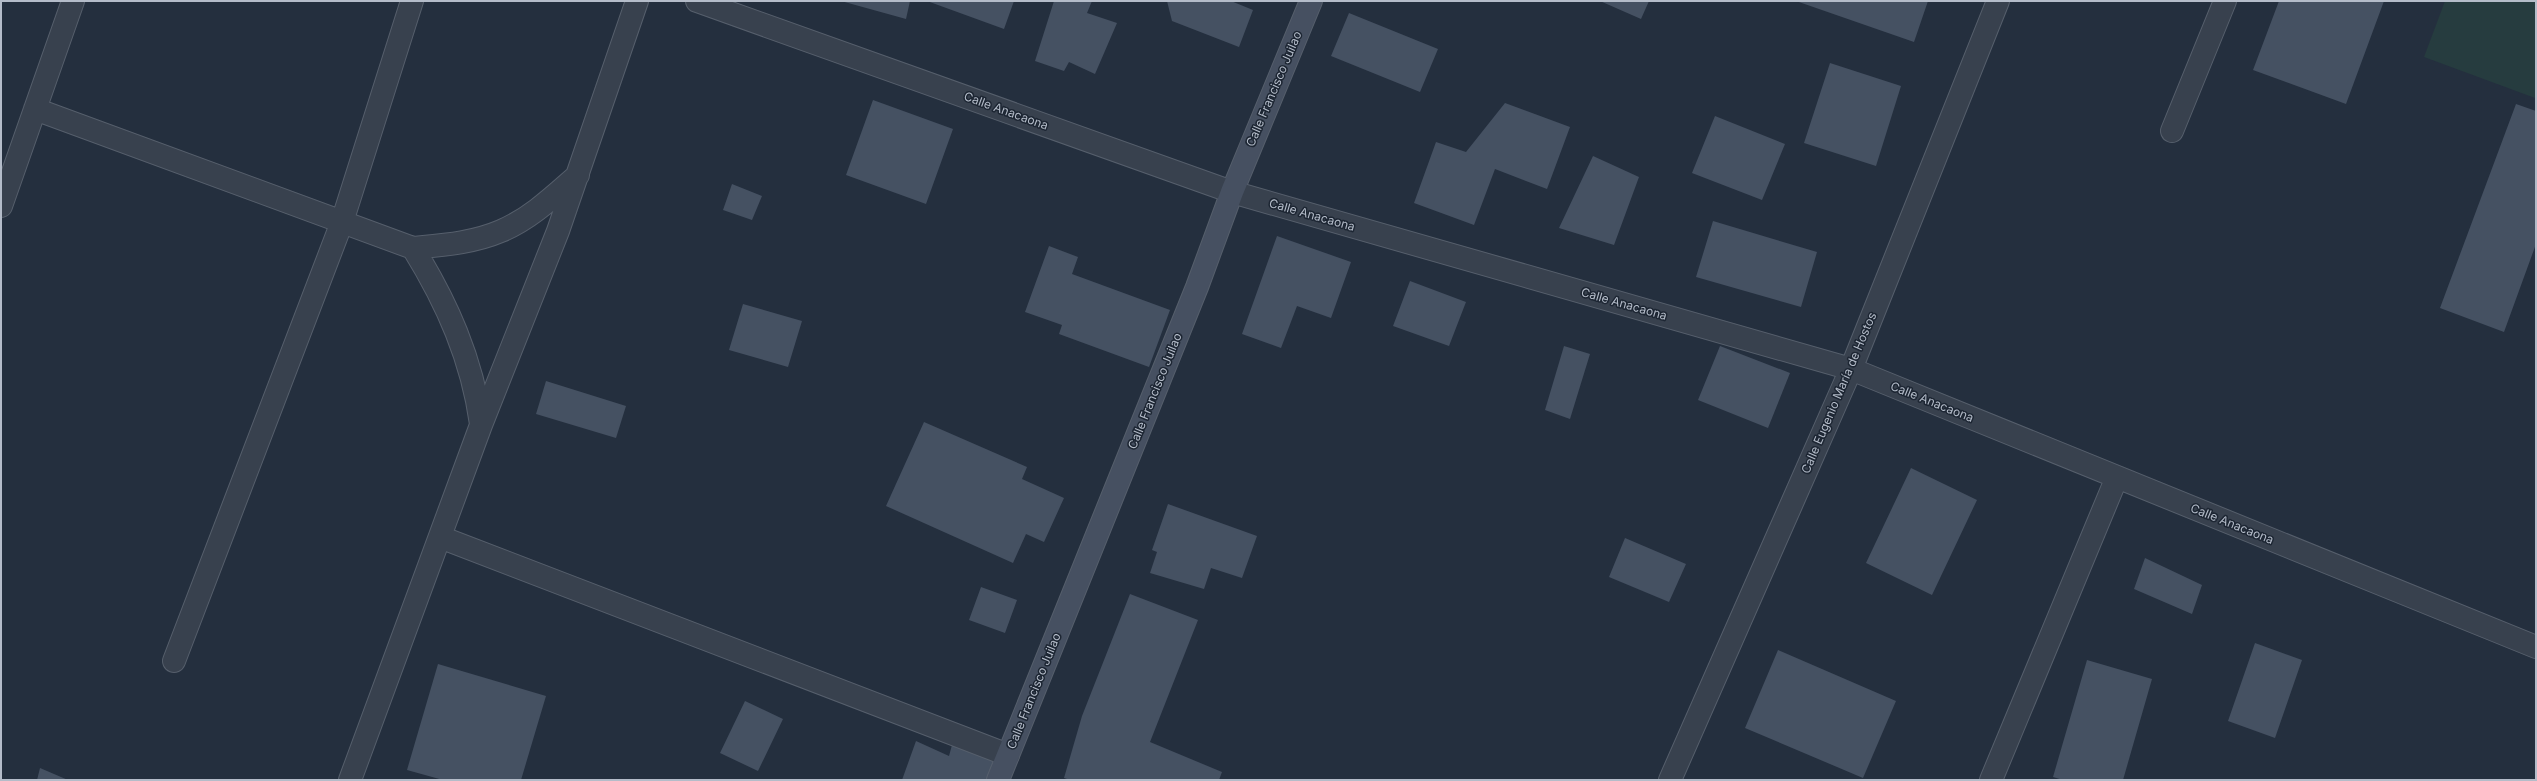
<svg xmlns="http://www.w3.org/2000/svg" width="2537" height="781" viewBox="0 0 2537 781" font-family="Inter,sans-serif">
<rect width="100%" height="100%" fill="#242f3e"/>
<!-- green -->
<path fill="#263c3f" d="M2445 1H2536L2535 98 2424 57Z"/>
<!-- building -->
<path fill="#455162" d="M841 1H910L906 19Z
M927 1H1014L1004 29Z
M1054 1H1092L1087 13 1117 23 1095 74 1069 62 1064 71 1035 61Z
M1167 1H1231L1253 10 1239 47 1172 21Z
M1600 1H1649L1641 19Z
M1796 1H1928L1914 42Z
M2279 1H2384L2346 104 2253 70Z
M1349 13 1438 49 1420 92 1331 56Z
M1830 63 1901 86 1876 166 1804 143Z
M873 100 953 129 926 204 846 175Z
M1505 103 1570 127 1547 189 1495 169 1474 225 1414 203 1436 142 1466 152Z
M2516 104 2536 111V244L2504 332 2440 308Z
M1715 116 1785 144 1762 200 1692 173Z
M1593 156 1639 177 1614 245 1559 228Z
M732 184 762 196 752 220 723 210Z
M1713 221 1817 252 1801 307 1696 277Z
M1277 236 1351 262 1331 318 1297 306 1281 348 1242 334Z
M1049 246 1078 257 1072 274 1170 310 1149 367 1059 334 1062 325 1025 312Z
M1410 281 1466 302 1449 346 1393 326Z
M743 304 802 321 788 367 729 350Z
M1564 346 1590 354 1570 419 1545 410Z
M1720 346 1790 373 1768 428 1698 400Z
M546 381 626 406 616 438 536 414Z
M924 422 1027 467 1022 479 1064 498 1044 542 1026 534 1013 563 886 506Z
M1911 468 1977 500 1932 595 1866 563Z
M1168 504 1257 536 1242 578 1211 568 1204 589 1150 573 1157 552 1152 550Z
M1625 538 1686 564 1669 602 1609 577Z
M2145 558 2202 585 2192 614 2134 589Z
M981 587 1017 600 1005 633 969 620Z
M1130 594 1198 620 1150 742 1222 772 1219 780H1070L1064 778 1082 716Z
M2255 643 2302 660 2275 738 2228 721Z
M1778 650 1896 701 1863 778 1745 728Z
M2087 660 2152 679 2123 780H2063L2053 777Z
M438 664 546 696 521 780H443L407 770Z
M745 701 783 719 758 771 720 753Z
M916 741 949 756 952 745 1003 761 995 780H902Z
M40 768 68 780H37Z"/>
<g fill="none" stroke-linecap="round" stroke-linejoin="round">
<!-- lane casing -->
<g stroke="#565f6c" stroke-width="24">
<path id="lane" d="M2172 131 2225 1"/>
</g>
<!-- street casing -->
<g stroke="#565f6c" stroke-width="24">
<path id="street" d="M697 1 1232 192 1851 369 2536 647
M35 109 413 248C443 245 473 243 501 231 530 219 554 196 578 175
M1 206 73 1
M413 248C447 303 472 359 481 424
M440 537 1008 755
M174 661 342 222 412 1
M350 780 481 425 558 231 637 1
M1670 780 1851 369 1998 1
M1991 780 2117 477"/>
</g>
<!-- secondary casing -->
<g stroke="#565f6c" stroke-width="24">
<path id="secondary" d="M998 780 1197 287 1232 192 1311 1"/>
</g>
<!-- lane -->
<use href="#lane" stroke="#38414e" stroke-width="22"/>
<!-- street -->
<use href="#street" stroke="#38414e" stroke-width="22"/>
<!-- secondary -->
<use href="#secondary" stroke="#465061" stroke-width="22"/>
</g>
<g text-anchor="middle" stroke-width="3" stroke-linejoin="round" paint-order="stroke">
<!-- street labels -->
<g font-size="12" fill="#b4bcc9" stroke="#1d2633">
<text transform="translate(1274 89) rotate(-67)" y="4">Calle Francisco Juilao</text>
<text transform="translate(1006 111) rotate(20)" y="4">Calle Anacaona</text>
<text transform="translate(1312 215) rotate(16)" y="4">Calle Anacaona</text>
<text transform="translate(1624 304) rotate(16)" y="4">Calle Anacaona</text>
<text transform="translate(1155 391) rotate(-68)" y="4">Calle Francisco Juilao</text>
<text transform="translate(1839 393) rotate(-67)" y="4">Calle Eugenio María de Hostos</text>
<text transform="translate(1932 402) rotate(22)" y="4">Calle Anacaona</text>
<text transform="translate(2232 524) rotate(22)" y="4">Calle Anacaona</text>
<text transform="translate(1034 691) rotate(-68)" y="4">Calle Francisco Juilao</text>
</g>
</g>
<!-- border -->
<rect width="2537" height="781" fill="none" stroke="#b4bcc9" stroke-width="4"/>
</svg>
